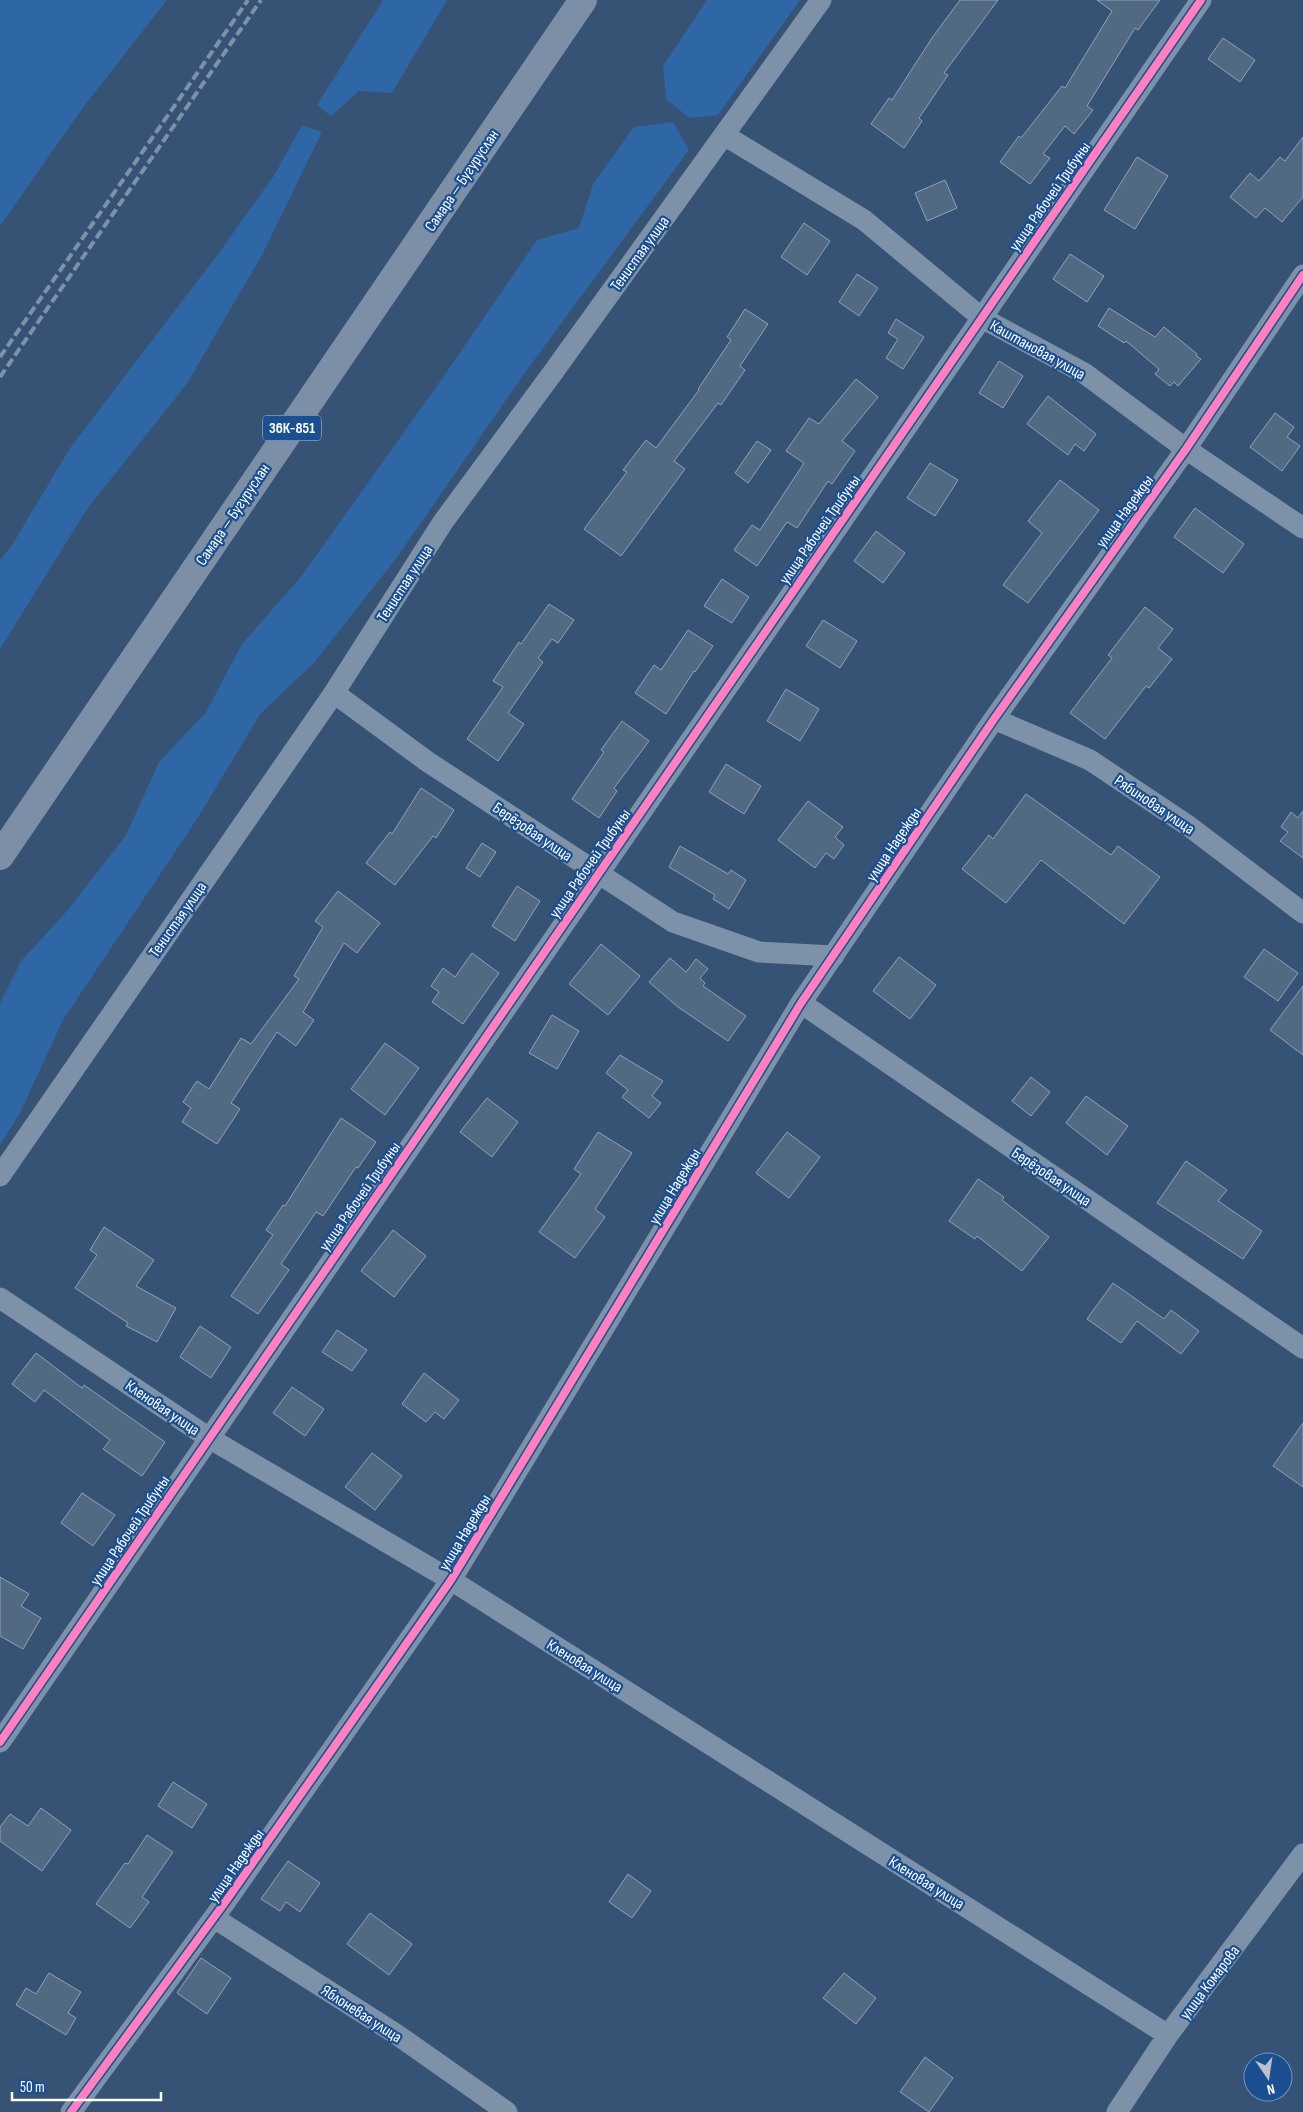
<svg xmlns="http://www.w3.org/2000/svg" width="1303" height="2112" viewBox="0 0 1303 2112" font-family="'Sofia Sans Condensed',sans-serif">
<rect width="100%" height="100%" fill="#365274"/>
<!-- green -->
<path fill="#2f66a5" d="M0 0H167L82 109 0 226Z
M383 0H447L392 93 359 91 331 116 317 105Z
M707 0H800L718 115 689 118 666 99 663 66Z
M673 122 689 150 524 374 398 556 314 663 261 713 197 819 63 1020 19 1115 0 1145V1003L21 961 67 911 126 835 159 762 206 712 242 644 300 578 446 373 537 240 579 228 593 184 634 127Z
M302 125 322 132 262 255 186 385 87 509 0 649V560L12 545 70 448 218 254 275 174Z"/>
<!-- building -->
<path fill="#526984" stroke="#92a2b6" d="M960 0H998L944 73 948 75 919 118 922 121 904 148 871 124 889 98 892 100 932 38Z
M1097 0H1160L1138 30 1135 28 1087 106 1093 110 1074 134 1065 126 1043 154 1050 158 1030 184 1000 162 1019 136 1021 138 1062 86 1065 88 1112 11Z
M1223 38 1255 60 1240 82 1208 59Z
M1303 137V197L1282 222 1265 208 1256 218 1230 197 1250 173 1259 181 1280 157 1285 161Z
M1137 157 1168 176 1135 229 1104 210Z
M945 180 957 208 927 221 915 193Z
M804 223 830 241 807 275 781 257Z
M1070 254 1104 276 1087 302 1053 279Z
M857 274 878 288 859 316 839 302Z
M1109 308 1155 337 1164 327 1197 354 1196 356 1201 359 1178 386 1174 382 1170 386 1155 374 1159 369 1126 341 1124 343 1098 326Z
M745 309 768 324 740 366 745 370 721 405 718 403 674 461 685 469 621 556 584 529 627 472 623 470 646 440 656 448 699 390 698 389 731 340 727 337Z
M896 319 924 337 903 369 886 358 898 339 888 333Z
M999 361 1023 376 1003 408 979 393Z
M856 379 878 397 842 441 855 451 832 484 828 481 797 528 787 522 757 566 734 550 752 525 760 530 804 463 786 451 809 418 819 424Z
M1048 396 1096 434 1084 451 1075 444 1068 455 1027 424Z
M1275 413 1294 427 1287 437 1300 446 1282 471 1250 447Z
M757 441 771 450 748 483 735 473Z
M930 463 958 480 935 516 907 498Z
M1060 480 1099 510 1028 603 1003 585 1042 533 1028 521Z
M1195 508 1244 544 1223 573 1174 537Z
M876 531 905 553 883 583 854 561Z
M722 579 749 597 732 623 704 606Z
M549 604 574 620 558 643 552 639 538 658 543 662 508 713 524 724 498 761 467 739 503 687 493 681 519 642 521 644Z
M1145 607 1173 629 1158 648 1172 659 1149 688 1146 686 1105 739 1070 713 1112 658 1108 655Z
M823 620 857 641 840 668 806 646Z
M688 630 713 646 695 672 694 671 666 714 635 693 654 665 661 670Z
M786 689 819 709 800 741 767 721Z
M622 721 649 741 614 788 617 791 599 818 572 799 604 752 601 750Z
M726 764 761 786 744 814 709 792Z
M421 788 454 810 436 838 433 836 395 885 366 863 390 832 392 834Z
M1026 794 1111 855 1118 846 1160 877 1124 924 1041 860 1006 903 962 869 989 835 993 839Z
M808 801 843 827 835 837 844 845 834 859 826 853 815 868 778 840Z
M1303 811V858L1280 841 1288 832 1281 827 1291 812 1298 818Z
M482 843 496 852 480 877 466 868Z
M680 846 728 874 731 870 746 880 729 909 713 899 715 895 669 867Z
M517 886 540 901 515 941 492 926Z
M338 891 380 923 357 953 344 943 303 1012 314 1020 296 1046 277 1032 231 1103 240 1109 217 1144 182 1122 191 1108 183 1102 197 1081 209 1089 241 1038 251 1044 299 979 294 976 323 927 315 921Z
M601 944 640 976 608 1015 569 984Z
M1264 949 1298 973 1278 1001 1244 977Z
M472 953 499 973 463 1024 432 1002 439 992 431 986 443 968 455 977Z
M899 957 936 985 910 1019 873 991Z
M670 958 686 972 696 959 708 969 700 978 705 983 703 986 746 1016 728 1041 678 1007 649 982Z
M1303 986V1055L1270 1030Z
M552 1015 579 1031 557 1069 529 1053Z
M385 1043 419 1068 385 1115 351 1089Z
M620 1055 663 1081 652 1096 661 1103 649 1118 622 1097 628 1090 606 1073Z
M1031 1077 1050 1092 1031 1116 1012 1101Z
M1086 1096 1128 1126 1107 1155 1066 1123Z
M487 1098 518 1122 492 1157 460 1132Z
M341 1118 376 1142 358 1168 356 1167 323 1216 316 1212 281 1264 289 1270 258 1314 231 1296 273 1235 266 1230 283 1205 285 1206Z
M598 1132 632 1153 595 1209 605 1217 575 1258 539 1232 581 1174 574 1169Z
M787 1132 820 1157 789 1198 756 1173Z
M1186 1161 1227 1190 1218 1201 1262 1231 1243 1259 1157 1203Z
M978 1179 1004 1197 1002 1200 1049 1237 1022 1271 977 1236 975 1239 949 1221Z
M104 1227 154 1260 136 1286 176 1308 157 1342 126 1326 128 1323 75 1288 97 1255 90 1250Z
M393 1230 426 1256 394 1297 361 1271Z
M1113 1283 1164 1319 1171 1310 1199 1331 1181 1354 1137 1321 1121 1343 1087 1319Z
M200 1326 231 1347 211 1378 180 1357Z
M337 1330 367 1350 352 1371 322 1352Z
M36 1353 82 1388 84 1385 165 1442 142 1476 103 1449 110 1440 44 1390 35 1402 12 1384Z
M424 1373 459 1400 444 1419 435 1412 426 1422 402 1404Z
M292 1387 324 1409 305 1436 273 1413Z
M1303 1423V1487L1273 1466Z
M372 1453 402 1476 375 1510 345 1487Z
M82 1493 115 1515 93 1546 61 1523Z
M0 1577 29 1594 21 1606 41 1618 23 1649 0 1636Z
M173 1782 207 1804 192 1828 158 1806Z
M41 1808 71 1830 42 1871 0 1841V1827L10 1814 28 1826Z
M147 1835 173 1852 142 1897 149 1902 130 1928 96 1904 125 1863 128 1864Z
M288 1861 320 1883 300 1912 286 1902 280 1911 261 1899Z
M628 1874 651 1891 632 1918 609 1902Z
M370 1913 412 1944 389 1975 347 1944Z
M201 1958 231 1978 207 2014 177 1993Z
M49 1973 81 1992 68 2013 76 2018 66 2035 16 2005 26 1988 36 1994Z
M844 1973 876 1998 856 2024 823 1998Z
M925 2057 953 2078 929 2112 900 2092Z"/>
<g fill="none" stroke-linecap="round" stroke-linejoin="round">
<!-- street -->
<path stroke="#7d92a8" stroke-width="21" d="M724 135 864 220 982 318 1084 373 1186 449 1303 528
M334 693 428 762 673 922 759 952 834 956
M994 719 1090 760 1190 827 1303 913
M801 1003 1303 1348
M0 1176 334 693 443 522 554 371 821 0
M0 1298 209 1438 451 1580 1168 2035
M0 1742 1201 0
M214 1918 396 2034 507 2112
M71 2112 226 1901 451 1580 801 1003 994 719 1186 449 1303 275
M1117 2112 1168 2035 1303 1854"/>
<!-- primary -->
<path stroke="#7d8ea7" stroke-width="28" d="M0 856 583 0"/>
<!-- rail -->
<path stroke="#7e92a7" stroke-width="4" stroke-dasharray="9 4" stroke-linecap="butt" d="M0 357 248 0
M0 377 261 0"/>
<!-- cycleway casing -->
<g stroke="#1b4f8f" stroke-width="11">
<path id="cycleway" d="M0 1742 1201 0
M71 2112 226 1901 451 1580 801 1003 994 719 1186 449 1303 275"/>
</g>
<!-- cycleway -->
<use href="#cycleway" stroke="#ff80c0" stroke-width="8"/>
</g>
<g text-anchor="middle" stroke-width="4.5" stroke-linejoin="round" paint-order="stroke">
<!-- shield labels -->
<rect fill="#1b4f8f" stroke="#bbcadd" stroke-width="1" x="263" y="415.5" width="58" height="25" rx="4"/>
<g font-size="15" font-weight="bold" fill="#fff">
<text x="292" y="433">36К-851</text>
</g>
<!-- street labels -->
<g font-size="16" fill="#fff" stroke="#1b4f8f">
<text transform="translate(461 180) rotate(-56)" y="6">Самара — Бугуруслан</text>
<text transform="translate(1049 196) rotate(-55)" y="6">улица Рабочей Трибуны</text>
<text transform="translate(639 253) rotate(-54)" y="6">Тенистая улица</text>
<text transform="translate(1038 349) rotate(29)" y="6">Каштановая улица</text>
<text transform="translate(1124 511) rotate(-54)" y="6">улица Надежды</text>
<text transform="translate(232 514) rotate(-56)" y="6">Самара — Бугуруслан</text>
<text transform="translate(819 529) rotate(-55)" y="6">улица Рабочей Трибуны</text>
<text transform="translate(404 583) rotate(-57)" y="6">Тенистая улица</text>
<text transform="translate(1155 804) rotate(34)" y="6">Рябиновая улица</text>
<text transform="translate(533 831) rotate(34)" y="6">Берёзовая улица</text>
<text transform="translate(893 844) rotate(-56)" y="6">улица Надежды</text>
<text transform="translate(589 863) rotate(-55)" y="6">улица Рабочей Трибуны</text>
<text transform="translate(177 919) rotate(-55)" y="6">Тенистая улица</text>
<text transform="translate(1052 1176) rotate(34)" y="6">Берёзовая улица</text>
<text transform="translate(674 1186) rotate(-59)" y="6">улица Надежды</text>
<text transform="translate(359 1196) rotate(-55)" y="6">улица Рабочей Трибуны</text>
<text transform="translate(163 1407) rotate(34)" y="6">Кленовая улица</text>
<text transform="translate(129 1530) rotate(-56)" y="6">улица Рабочей Трибуны</text>
<text transform="translate(464 1532) rotate(-59)" y="6">улица Надежды</text>
<text transform="translate(585 1665) rotate(32)" y="6">Кленовая улица</text>
<text transform="translate(235 1865) rotate(-55)" y="6">улица Надежды</text>
<text transform="translate(927 1882) rotate(32)" y="6">Кленовая улица</text>
<text transform="translate(1209 1982) rotate(-53)" y="6">улица Комарова</text>
<text transform="translate(362 2013) rotate(33)" y="6">Яблоневая улица</text>
</g>
</g>
<!-- north arrow -->
<g transform="translate(1268 2077) rotate(167)"><circle r="24" fill="#1b4f8f" stroke="#7695bc"/>
<path d="M0-4L9 19L0 12L-9 19Z" fill="#b9c2ce"/>
<text y="-8" font-size="14" font-weight="bold" text-anchor="middle" fill="#ffffff">N</text>
</g>
<!-- scale -->
<path d="M12 2092v8h149v-8" fill="none" stroke="#ffffff" stroke-width="2.5"/>
<text x="20" y="2092" font-size="15" fill="#ffffff" stroke="#1b4f8f" stroke-width="4" paint-order="stroke">50 m</text>
</svg>
